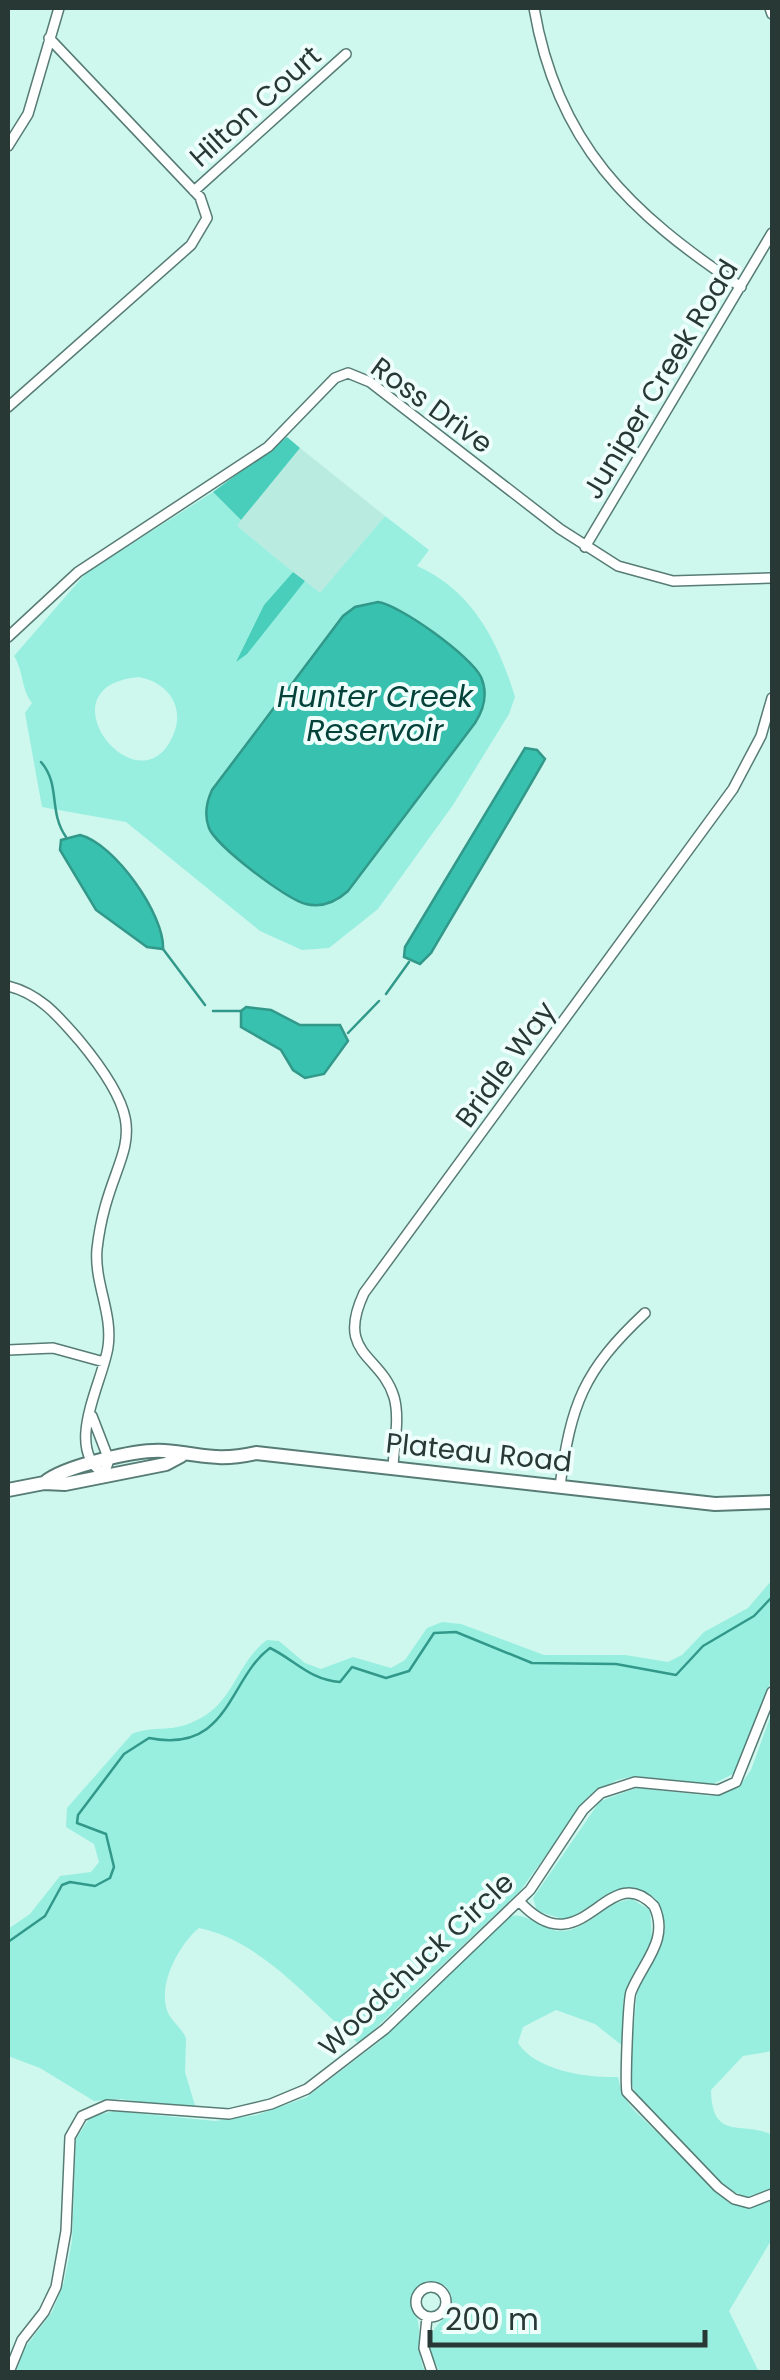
<svg xmlns="http://www.w3.org/2000/svg" width="780" height="2380" viewBox="0 0 780 2380" font-family="Poppins,sans-serif">
<rect width="100%" height="100%" fill="#cef7ee"/>
<!-- built -->
<path fill="#baebe1" d="M300 448 385 516 320 594 236 526Z"/>
<!-- green -->
<path fill="#98efe0" fill-rule="evenodd" d="M213 492 241 520 237 526 293 572 264 605 236 662 305 581 320 593 385 516 429 550 417 566C472 590 498 641 515 697L509 714 453 805 378 909 329 948 302 950 260 931 126 822 42 807 25 713 32 703C21 689 24 672 14 656L86 573ZM378 602 479 674 485 695 480 715 348 891C306 930 254 870 220 844L212 790 337 623 355 607ZM139 677C166 682 185 705 174 733 142 816 36 686 139 677Z
M772 1580V1678L737 1772 713 1784 634 1776 617 1780 589 1796 520 1891 359 2044C313 2004 261 1940 199 1928 178 1945 153 1992 171 2018 176 2025 182 2029 186 2038L185 2072 196 2109 120 2099 94 2101 40 2068 8 2056V1929L30 1914 60 1876 91 1872 99 1862 94 1844 66 1827 67 1808 132 1734C156 1724 170 1735 201 1718 234 1700 238 1661 267 1640L279 1641 305 1663 321 1669 353 1657 391 1668 405 1660 427 1628 442 1622 461 1624 544 1655H625L668 1662 682 1655 704 1632 748 1608Z
M772 1712V2051L743 2056 711 2090C712 2143 744 2120 772 2135V2188L747 2197 729 2190 639 2101 629 2078 637 1992 664 1937 665 1924 656 1899 644 1891 619 1889 566 1920 537 1911 533 1898 600 1801 637 1788 712 1796 738 1788 751 1770Z
M632 1899 650 1910 652 1939 623 2002 624 2047 595 2024 556 2010 523 2027 518 2043C536 2071 588 2078 618 2077L622 2095 633 2109 729 2203 751 2208 772 2200V2239L729 2311 759 2372H440C425 2344 425 2335 448 2315L452 2296 446 2286 427 2281C403 2293 415 2304 418 2322 421 2340 417 2355 425 2372H16L24 2349 52 2312 64 2282 72 2241 76 2139 90 2117 114 2111 215 2121 257 2115 307 2097 380 2041 510 1916C529 1912 541 1931 561 1931 588 1931 605 1901 632 1899Z"/>
<!-- forest -->
<path fill="#48cebb" d="M287 437 300 448 241 520 213 492Z
M293 572 305 581 247 654 236 662 264 605Z"/>
<!-- water -->
<path fill="#37c1ae" stroke="#32988a" stroke-width="2.5" d="M378 602C400 605 471 656 481 677 488 693 484 709 475 723L348 891C336 902 323 908 306 904 287 900 216 846 209 828 204 815 206 803 212 790L343 616 355 607Z
M525 748 537 750 545 759C508 824 469 888 431 953L420 964 404 957 405 947Z
M80 835C114 843 165 915 163 949L147 947 96 910 60 850 61 840Z
M246 1007 271 1010 300 1025H340L348 1041 324 1074 305 1078 293 1070 281 1050 241 1027V1011Z"/>
<g fill="none" stroke-linecap="round" stroke-linejoin="round">
<!-- stream -->
<path stroke="#32988a" stroke-width="2.5" d="M41 762C61 785 48 811 66 837
M163 949 205 1005
M386 994 409 962
M213 1011H241
M348 1033 379 1001
M8 1264V1272
M8 1942 45 1916 62 1885 70 1882 95 1886 110 1878 114 1867 106 1834 77 1823 78 1815 124 1754 149 1738C230 1754 228 1679 270 1648 295 1660 310 1680 340 1682L352 1667 386 1678 409 1671 434 1633 456 1632 532 1663 616 1664 676 1675 703 1646 754 1616 772 1597"/>
<!-- street casing -->
<g stroke="#577c75" stroke-width="12">
<path id="street" d="M534 8C557 144 630 213 741 287
M770 8 772 14
M8 146 28 114 59 8
M194 191 346 54
M8 407 191 245 207 218 200 197 49 38
M585 547 772 233
M8 637 78 572 268 447 335 378 348 373 370 382 560 529 618 566 673 581 772 578
M8 986C40 994 58 1016 79 1040 166 1145 109 1143 97 1249 94 1283 113 1313 108 1347 103 1382 63 1448 104 1474L109 1460 92 1416
M8 1350 53 1348 104 1362
M393 1467C394 1445 400 1418 394 1397 381 1354 335 1355 364 1293L733 789 761 736 772 698
M560 1486C571 1404 583 1371 645 1313
M519 1901C583 1971 607 1856 654 1906 670 1940 643 1962 631 1992 628 2000 625 2085 627 2092L718 2187 734 2199 749 2203 772 2194
M416 2302a15 15 0 1 1 30 0a15 15 0 1 1-30 0Z
M427 2317 424 2348 432 2372
M9 2372 22 2340 44 2312 56 2287 66 2231 70 2137 82 2116 107 2105 229 2114 271 2104 307 2089 385 2029 530 1890 583 1810 601 1793 635 1782 718 1790 736 1782 772 1692"/>
</g>
<!-- secondary casing -->
<g stroke="#577c75" stroke-width="16">
<path id="secondary" d="M44 1483C64 1466 138 1449 164 1451 203 1454 215 1462 256 1453L715 1504 772 1502
M8 1490 44 1483 65 1484 166 1464 181 1456"/>
</g>
<!-- street -->
<use href="#street" stroke="#fff" stroke-width="9"/>
<!-- secondary -->
<use href="#secondary" stroke="#fff" stroke-width="12"/>
</g>
<g text-anchor="middle" stroke-width="8" stroke-linejoin="round" paint-order="stroke">
<!-- street labels -->
<g font-size="28" fill="#283835" stroke="#eefefb">
<text transform="translate(255 106) rotate(-42)" y="10">Hilton Court</text>
<text transform="translate(660 379) rotate(-59)" y="10">Juniper Creek Road</text>
<text transform="translate(432 405) rotate(36)" y="10">Ross Drive</text>
<text transform="translate(505 1064) rotate(-54)" y="10">Bridle Way</text>
<text transform="translate(479 1452) rotate(6)" y="10">Plateau Road</text>
<text transform="translate(416 1964) rotate(-43)" y="10">Woodchuck Circle</text>
</g>
<!-- water labels -->
<g font-size="30" font-style="italic" fill="#04423a" stroke="#eefefb">
<text x="375" y="707">Hunter Creek<tspan x="375" dy="34">Reservoir</tspan></text>
</g>
</g>
<!-- border -->
<rect width="780" height="2380" fill="none" stroke="#283835" stroke-width="20"/>
<!-- scale -->
<path d="M430 2330v15h275v-15" fill="none" stroke="#283835" stroke-width="5"/>
<text x="445" y="2330" font-size="30" fill="#283835" stroke="#eefefb" stroke-width="8" paint-order="stroke">200 m</text>
</svg>
